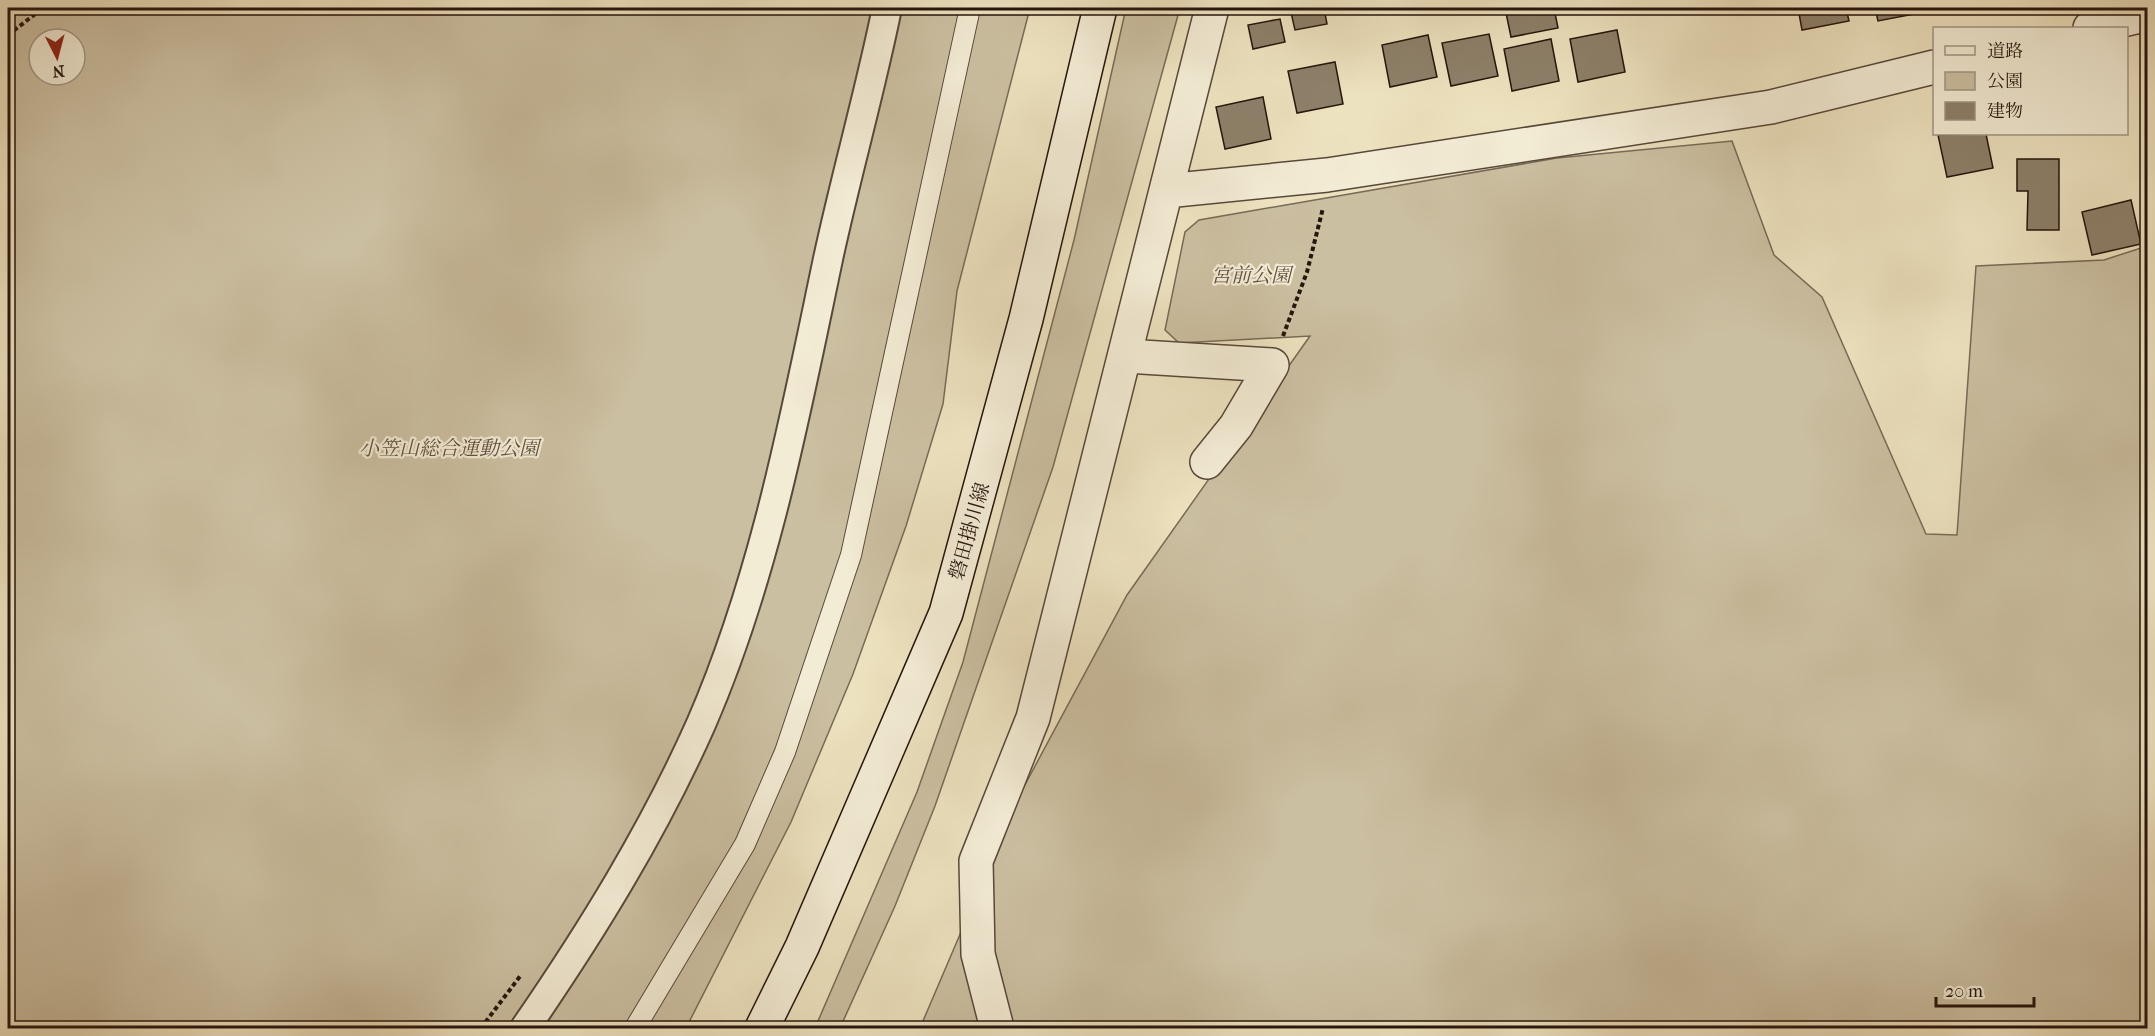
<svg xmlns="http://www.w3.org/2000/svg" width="2155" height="1036" viewBox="0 0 2155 1036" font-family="'IM FELL French Canon','Noto Serif JP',serif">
<rect width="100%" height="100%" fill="#ede2bf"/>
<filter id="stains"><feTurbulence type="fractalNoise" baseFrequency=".00333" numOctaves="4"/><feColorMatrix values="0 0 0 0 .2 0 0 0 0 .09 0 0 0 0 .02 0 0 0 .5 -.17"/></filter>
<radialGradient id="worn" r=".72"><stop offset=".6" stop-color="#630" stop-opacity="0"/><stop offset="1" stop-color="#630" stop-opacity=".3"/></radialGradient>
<!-- green -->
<path fill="#cbbfa1" stroke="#786a57" stroke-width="1.5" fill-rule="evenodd" d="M8 8H1030L957 291 943 404 906 526 853 674 791 822 686 1028H8ZM39 39H75V75H39Z
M1126 8H1180L1053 467 935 806 895 906 840 1028H815L917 792 963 662 1074 240Z
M1732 141 1774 255 1822 297 1926 534 1957 535 1976 266 2104 260 2147 246V1028H920L1020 794 1127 595 1310 336 1179 343 1165 330 1185 232 1199 220 1557 158Z"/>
<!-- building -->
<path fill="#8d806a" stroke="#26150d" stroke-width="1.5" d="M1290 8H1324L1327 24 1295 30Z
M1505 8H1554L1558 28 1511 37Z
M1798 8H1846L1849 21 1802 30Z
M1875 8H1924L1925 12 1878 21Z
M1280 19 1285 42 1253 49 1248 25Z
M1617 30 1625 72 1578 82 1570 39Z
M1489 34 1498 76 1451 86 1442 43Z
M1428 35 1437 77 1390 87 1382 45Z
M1551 39 1559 81 1512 91 1504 49Z
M1335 62 1343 104 1297 113 1288 71Z
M1263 97 1271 139 1225 149 1216 107Z
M1986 134 1993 168 1947 177 1938 135Z
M2017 159H2059V230H2027L2028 191H2017Z
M2131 200 2141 244 2092 255 2082 212Z"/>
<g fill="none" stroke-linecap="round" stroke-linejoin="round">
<!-- service casing -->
<g stroke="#58483a" stroke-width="22">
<path id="service" d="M635 1028 745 844 785 752 851 555 970 8"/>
</g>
<!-- pedestrian casing -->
<g stroke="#58483a" stroke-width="32">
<path id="pedestrian" d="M525 1028C591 932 653 832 701 724 765 577 795 416 828 259 846 175 870 92 887 8"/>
</g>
<!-- minor casing -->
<g stroke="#58483a" stroke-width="36">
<path id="minor" d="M1126 356 1272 365 1236 426 1207 462"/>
</g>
<!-- tertiary casing -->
<g stroke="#58483a" stroke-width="36">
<path id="tertiary" d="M2090 28 2148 14
M1166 191 1327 175 1771 107 1934 67
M997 1028 978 954 976 861 1033 718 1212 8"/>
</g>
<!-- secondary casing -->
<g stroke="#26150d" stroke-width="36">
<path id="secondary" d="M762 1028 802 947 946 613 1026 319 1100 8"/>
</g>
<!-- path -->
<path stroke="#26150d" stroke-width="4" stroke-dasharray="4.5 3" stroke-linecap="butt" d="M8 35 43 8
M1283 336 1307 272 1323 208
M481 1028 521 975"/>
<!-- service -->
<use href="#service" stroke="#f3ecd5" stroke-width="20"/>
<!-- pedestrian -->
<use href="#pedestrian" stroke="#f3ecd5" stroke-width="28"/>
<!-- minor -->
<use href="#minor" stroke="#f3ecd5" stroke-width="33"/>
<!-- tertiary -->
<use href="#tertiary" stroke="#f3ecd5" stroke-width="33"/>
<!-- secondary -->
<use href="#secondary" stroke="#f3ecd5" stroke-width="33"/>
</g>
<g text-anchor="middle" stroke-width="4.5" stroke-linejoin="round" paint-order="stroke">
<!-- park labels -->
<g font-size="20" font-style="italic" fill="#605041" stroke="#f3ecd5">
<text x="1251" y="282">宮前公園</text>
<text x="449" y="455">小笠山総合運動公園</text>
</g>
<!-- street labels -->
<g font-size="20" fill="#26150d" stroke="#f3ecd5">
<text transform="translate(969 531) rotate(-74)" y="7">磐田掛川線</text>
</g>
</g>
<!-- margin -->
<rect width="2155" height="1036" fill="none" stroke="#ede2bf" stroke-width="30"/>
<rect x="9" y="9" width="2137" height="1018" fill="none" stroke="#26150d" stroke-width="3"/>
<rect x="15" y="15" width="2125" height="1006" fill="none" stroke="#26150d" stroke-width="1.5"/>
<!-- legend -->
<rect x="1933" y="27" width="195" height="108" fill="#f3ecd5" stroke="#a19685" stroke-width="1.5"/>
<rect x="1945" y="46" width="30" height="9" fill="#f3ecd5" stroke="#a19685" stroke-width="1.5"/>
<text x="1987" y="57" font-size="18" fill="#26150d">道路</text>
<rect x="1945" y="72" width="30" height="18" fill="#cbbfa1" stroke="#a19685" stroke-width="1.5"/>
<text x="1987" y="87" font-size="18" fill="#26150d">公園</text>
<rect x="1945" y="102" width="30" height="18" fill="#8d806a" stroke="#a19685" stroke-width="1.5"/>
<text x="1987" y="117" font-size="18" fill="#26150d">建物</text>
<!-- north arrow -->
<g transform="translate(57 57) rotate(174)"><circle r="28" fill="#f3ecd5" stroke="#a19685" stroke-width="1.5"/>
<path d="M0-4.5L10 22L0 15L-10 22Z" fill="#8f2418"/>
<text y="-9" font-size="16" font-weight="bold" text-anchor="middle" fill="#26150d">N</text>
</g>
<!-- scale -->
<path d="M1936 997v9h98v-9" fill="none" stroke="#26150d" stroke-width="3"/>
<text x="1945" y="997" font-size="18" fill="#26150d" stroke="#f3ecd5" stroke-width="4.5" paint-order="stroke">20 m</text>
<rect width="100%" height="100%" filter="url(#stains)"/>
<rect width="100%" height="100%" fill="url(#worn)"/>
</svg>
